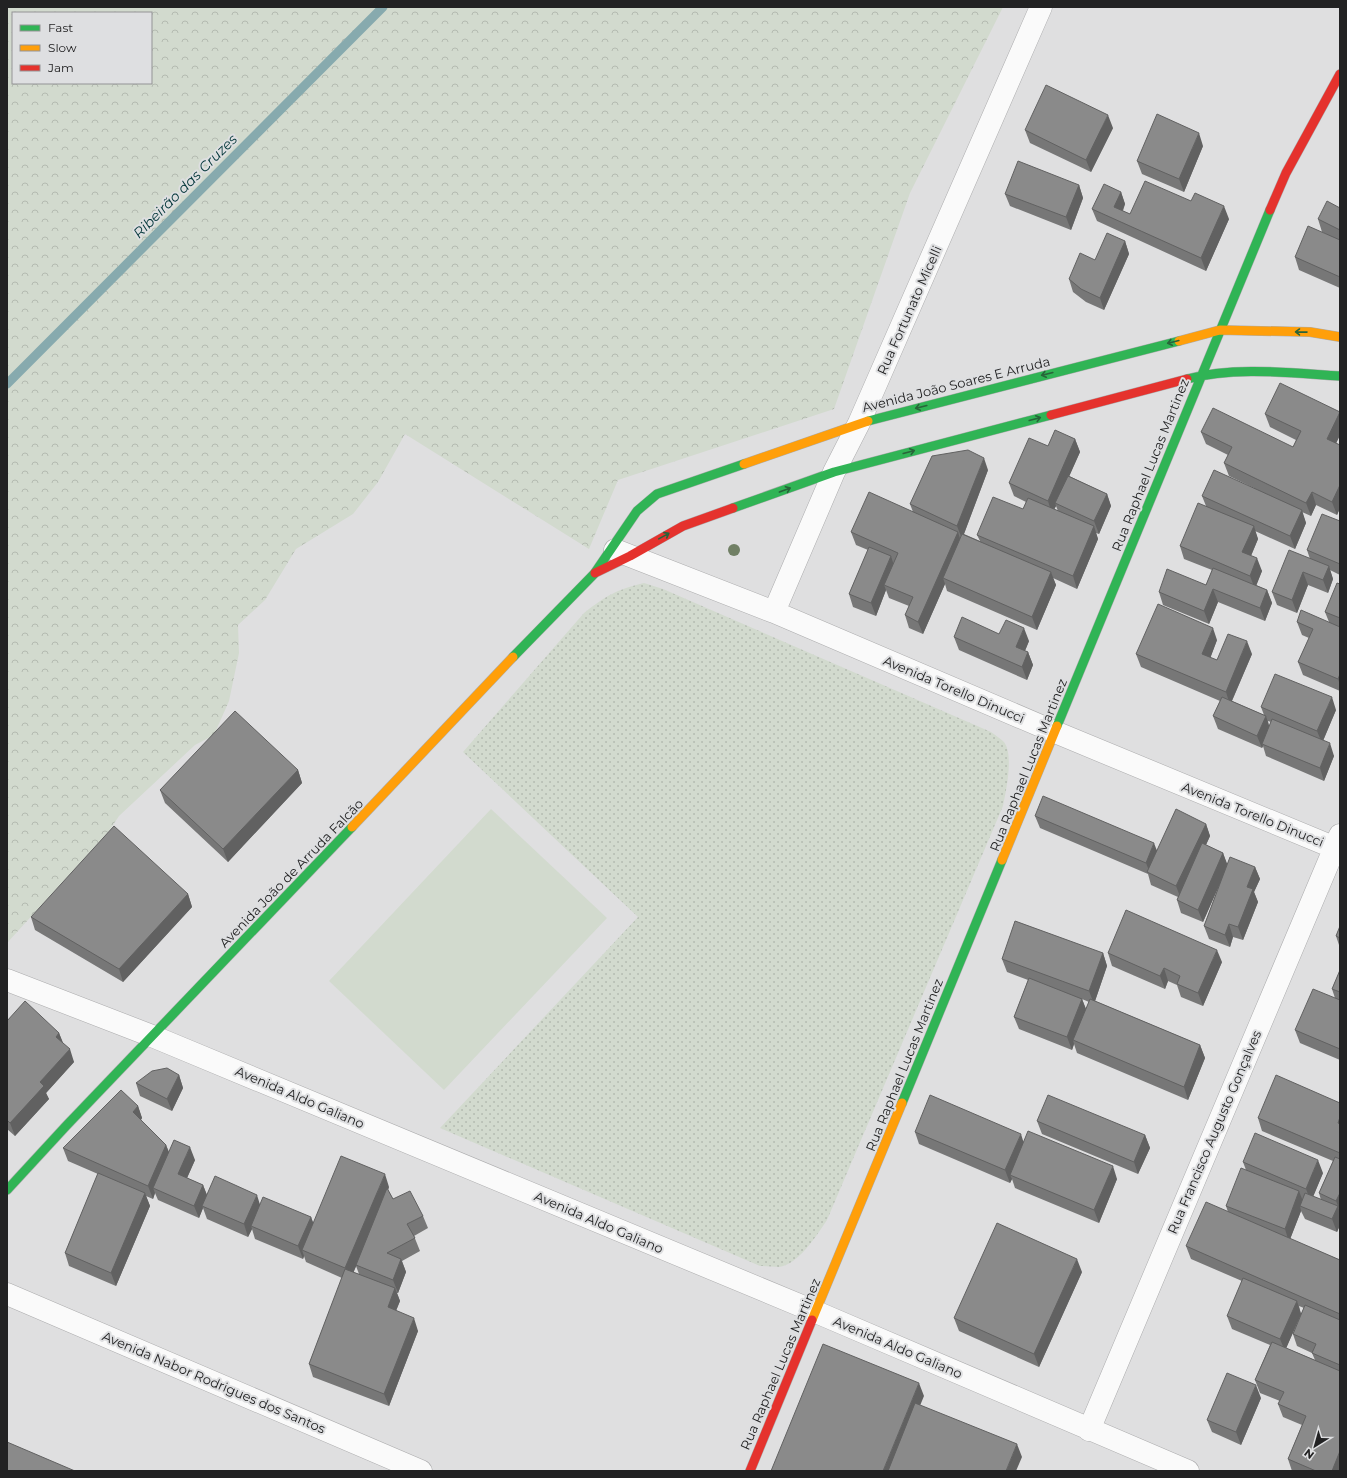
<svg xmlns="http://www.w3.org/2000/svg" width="1347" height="1478" viewBox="0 0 1347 1478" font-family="Montserrat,sans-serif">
<defs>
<pattern id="grass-dots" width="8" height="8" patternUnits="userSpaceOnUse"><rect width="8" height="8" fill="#d2dace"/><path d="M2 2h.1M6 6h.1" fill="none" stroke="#b4bbb1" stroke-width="1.8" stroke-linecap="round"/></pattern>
<pattern id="forest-crowns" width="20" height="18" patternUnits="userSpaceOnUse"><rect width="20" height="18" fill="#d2dace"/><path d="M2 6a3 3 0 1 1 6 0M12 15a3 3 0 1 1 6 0" fill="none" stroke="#b4bbb1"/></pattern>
</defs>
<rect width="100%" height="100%" fill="#dfdfe0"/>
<!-- grass -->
<path fill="url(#grass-dots)" d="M644 583 663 589 991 732C995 735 1000 738 1004 742 1014 755 1006 791 1003 806L827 1220C817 1235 798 1265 779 1267 773 1267 766 1266 760 1266L440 1128 638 917 463 752 584 613C607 595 616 590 644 583Z"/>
<!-- forest -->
<path fill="url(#forest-crowns)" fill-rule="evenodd" d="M7 7H1003L910 193 834 409 618 480 589 549 405 434 378 482 353 514 296 549 265 600 238 625 239 653 229 701 214 735 195 745 119 816 109 831 7 943ZM13 13H151V83H13Z"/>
<!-- garden -->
<path fill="#d2dace" d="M491 809 607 918 444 1090 329 981Z"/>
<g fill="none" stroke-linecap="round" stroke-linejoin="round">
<!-- stream -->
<path stroke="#87aaae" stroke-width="9" d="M7 384 383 7"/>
<!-- street casing -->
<g stroke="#acacad" stroke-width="23">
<path id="street" d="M615 550 774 612 1055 732 1340 850
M774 612 834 472 859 423 1041 7
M7 980 152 1036 816 1312 1188 1471
M7 1294 421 1471
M1089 1430 1340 835"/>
</g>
<!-- fast casing -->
<g stroke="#acacad" stroke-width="10">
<path id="fast" d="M1187 379C1235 366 1291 373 1340 376
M868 421 1179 341
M733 508 834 472 1051 415
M513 657 594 574 637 511 657 494 744 464
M1057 726 1270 210
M902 1103 1002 860
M7 1190 66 1126 352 827"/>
</g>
<!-- slow casing -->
<g stroke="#acacad" stroke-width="10">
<path id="slow" d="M1179 341 1220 330 1310 332 1340 337
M744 464 868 421
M352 827 513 657
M1002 860 1057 726
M812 1320 902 1103"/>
</g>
<!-- jam casing -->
<g stroke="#acacad" stroke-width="10">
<path id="jam" d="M1270 210 1286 173 1340 74
M1051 415 1187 379
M595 573 630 556 683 526 733 508
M750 1471 812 1320"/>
</g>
<!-- street -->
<use href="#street" stroke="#fafafa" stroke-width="22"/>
<!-- fast -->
<use href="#fast" stroke="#30b455" stroke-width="9"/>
<!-- slow -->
<use href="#slow" stroke="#ff9f0a" stroke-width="9"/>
<!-- jam -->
<use href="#jam" stroke="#e5322d" stroke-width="9"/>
</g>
<!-- trees -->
<circle fill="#718065" cx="734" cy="550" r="6"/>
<!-- wall -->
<path fill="#777" fill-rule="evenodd" d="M1113 128 1091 172 1030 143 1025 130Z
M1203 146 1184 192 1142 174 1137 161Z
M1079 185 1083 198 1071 230 1010 206 1005 194Z
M1121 192 1125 204 1123 211 1130 214 1229 219 1206 271 1097 221 1092 209Z
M1340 208V288L1299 270 1295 257 1330 236 1322 232 1318 219Z
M1125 241 1129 254 1104 310 1086 302 1073 292 1069 279 1095 260Z
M1340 412V435L1336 443 1340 445V508L1337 515 1316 505 1311 516 1302 512 1306 523 1295 549 1255 531 1258 539 1251 556 1262 571 1256 585 1267 590 1272 603 1265 621 1218 602 1209 624 1163 605 1159 592 1206 585 1212 570 1184 559 1180 546 1206 506 1202 496 1254 488 1229 476 1224 463 1228 455 1206 444 1201 432 1293 447 1296 440 1270 427 1265 414Z
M1075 439 1080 452 1069 476 1107 494 1111 506 1099 534 1096 533 1098 539 1077 589 1053 578 1056 585 1037 630 947 591 945 584 923 634 909 628 905 615 909 606 889 598 886 590 876 616 853 607 849 594 868 550 856 545 851 532 913 512 910 504 988 470 964 534 980 541 977 535 1023 509 1026 502 1014 496 1009 483 1048 446ZM1056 506 1058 511 1054 509Z
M1340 521V575L1330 570 1333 579 1328 593 1308 585 1297 613 1277 605 1272 592 1310 559 1307 550Z
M1340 584V691L1303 675 1298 662 1309 638 1302 635 1297 622H1329L1325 612Z
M999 634 1029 641 1025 651 1028 652 1033 665 1027 680 959 650 954 637Z
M1217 640 1210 658 1217 660 1252 654 1232 701 1264 715 1261 707 1336 710 1323 741 1334 756 1324 781 1266 756 1263 746 1262 748 1218 729 1213 716 1220 701 1141 667 1136 654ZM1268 721 1271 722 1269 726Z
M298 770 302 783 228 862 165 803 160 790Z
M1035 816 1157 850 1206 824 1210 836 1206 845 1223 853 1227 865 1255 867 1260 879 1254 892 1258 902 1243 940 1233 937 1230 947 1209 939 1204 926 1224 873 1203 922 1181 913 1177 900 1178 897 1151 885 1148 874 1040 828Z
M188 894 192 907 123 982 35 930 31 917Z
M1340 926V948L1336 936Z
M1103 953 1107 966 1095 1001 1200 1045 1205 1058 1188 1100 1077 1053 1074 1044 1072 1050 1019 1029 1014 1017 1028 980 1007 972 1002 959ZM1082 999 1089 1002 1086 1009Z
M1108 953 1222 962 1203 1006 1181 997 1177 985 1168 981 1165 989 1112 966Z
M1340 970V1060L1300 1043 1295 1030 1335 998 1332 989Z
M7 1021 59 1033 63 1044 74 1062 46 1093 49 1099 15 1136 7 1129Z
M179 1075 183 1088 172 1111 140 1096 136 1083Z
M1340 1103V1225L1337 1232 1305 1219 1301 1211 1290 1239 1340 1260V1471H1292L1288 1459 1302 1425 1283 1417 1278 1404 1280 1401 1260 1393 1255 1380 1270 1345 1232 1329 1227 1316 1242 1281 1191 1259 1186 1246 1228 1212 1226 1206 1246 1170 1243 1162 1323 1173 1313 1196 1321 1200 1319 1193 1333 1161 1262 1131 1258 1118ZM1299 1306 1304 1308 1301 1314ZM1301 1315 1293 1334 1297 1346 1312 1353 1315 1360 1286 1348Z
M138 1106 142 1118 141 1120 166 1145 169 1152 195 1160 187 1178 203 1185 207 1195 260 1204 311 1217 313 1223 389 1187 388 1190 393 1199 423 1216 428 1228 414 1236 420 1251 402 1261 406 1272 398 1293H397L400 1301 396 1311 418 1331 389 1406 313 1377 309 1364 342 1278 306 1262 304 1256 303 1259 255 1239 252 1229 248 1237 207 1219 203 1208 199 1218 158 1200 155 1193 153 1199 146 1196 150 1206 116 1286 69 1266 65 1253 98 1174 68 1161 63 1148ZM356 1266 359 1274 353 1272Z
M1037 1121 1145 1135 1150 1148 1138 1174 1042 1134Z
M915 1132 1024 1142 1117 1179 1099 1223 1015 1188 1012 1179 1010 1183 919 1144Z
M1082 1272 1039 1367 959 1331 954 1318Z
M1261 1398 1241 1445 1212 1432 1207 1420Z"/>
<!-- shaded-wall -->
<path fill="#616161" d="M1108 115 1113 128 1091 172 1086 160Z
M1199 133 1203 146 1184 192 1179 179Z
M1079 185 1083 198 1071 230 1066 217Z
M1121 192 1125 204 1119 219 1114 207Z
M1224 206 1229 219 1206 271 1201 258Z
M1125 241 1129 254 1104 310 1100 298Z
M1340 412V435L1332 452 1327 439Z
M1075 439 1080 452 1057 504 1055 503 1056 506 1052 514 1048 501Z
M984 458 988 470 962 539 957 526Z
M1340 485V508L1337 515 1332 502Z
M1312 492 1316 505 1311 516 1306 503Z
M1107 494 1111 506 1099 534 1094 521Z
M1302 510 1306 523 1295 549 1290 536Z
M1094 526 1098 539 1077 589 1073 576Z
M1254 526 1258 539 1247 565 1242 552Z
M958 532 962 545 943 578 945 584 923 634 918 622Z
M891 556 895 569 884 585 886 590 876 616 871 603Z
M1257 558 1262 571 1255 589 1250 576Z
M1329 566 1333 579 1328 593 1323 580Z
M1051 572 1056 585 1037 630 1032 617Z
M1303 572 1308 585 1297 613 1292 600Z
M1213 589 1218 602 1209 624 1204 611Z
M1267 590 1272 603 1265 621 1260 608Z
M1024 628 1029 641 1021 660 1016 647Z
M1213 628 1217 640 1207 667 1202 654Z
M1247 641 1252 654 1230 705 1226 692Z
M1028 652 1033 665 1027 680 1022 667Z
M1340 674V685L1338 679Z
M1332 697 1336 710 1322 743 1317 731Z
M1266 716 1270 729 1262 744 1263 746 1262 748 1257 736Z
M1330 743 1334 756 1324 781 1320 768Z
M298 770 302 783 228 862 223 849Z
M1206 824 1210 836 1181 899 1176 886Z
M1154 843 1159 856 1150 873 1146 863Z
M1223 853 1228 866 1203 922 1198 910Z
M1255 867 1260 879 1254 892 1258 902 1243 940 1238 927 1247 887Z
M188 894 192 907 123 982 119 969Z
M1229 924 1233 937 1230 947 1225 935Z
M1217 950 1222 962 1203 1006 1198 993Z
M1103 953 1107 966 1094 1004 1089 991Z
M1164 968 1168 981 1165 989 1160 976Z
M1082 999 1087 1012 1073 1040 1074 1044 1072 1050 1067 1037Z
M59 1033 64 1045 56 1037Z
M1200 1045 1205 1058 1188 1100 1184 1087Z
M70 1049 74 1062 46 1093 49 1099 15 1136 10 1123 40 1082Z
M179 1075 183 1088 172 1111 167 1099Z
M138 1106 142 1118 137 1125 133 1112Z
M1340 1117V1129L1338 1123Z
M1021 1134 1025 1147 1010 1175 1012 1179 1010 1183 1005 1170Z
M1145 1135 1150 1148 1138 1174 1134 1162Z
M166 1145 171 1158 153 1188 155 1193 153 1199 148 1186Z
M190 1147 195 1160 183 1187 178 1174Z
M1318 1160 1323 1173 1311 1202 1306 1189Z
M1113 1166 1117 1179 1099 1223 1094 1210Z
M385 1174 389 1187 350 1281 345 1268Z
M203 1185 208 1198 202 1206 203 1208 199 1218 194 1206Z
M1299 1191 1304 1204 1300 1206 1301 1211 1289 1242 1285 1229Z
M145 1193 150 1206 116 1286 111 1273Z
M1340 1193V1211L1336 1201Z
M257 1195 261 1208 251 1226 252 1229 248 1237 244 1224Z
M1338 1206 1340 1213V1225L1337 1232 1332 1219Z
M311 1217 316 1230 302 1250 304 1256 303 1259 298 1246Z
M401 1259 406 1272 398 1293 393 1280Z
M1077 1259 1082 1272 1039 1367 1034 1354Z
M395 1288 400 1301 392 1320 388 1307Z
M1297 1301 1301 1314 1285 1351 1280 1339Z
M414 1318 418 1331 389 1406 384 1394Z
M919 1383 924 1396 893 1471H883Z
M1256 1385 1261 1398 1241 1445 1236 1432Z
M1017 1444 1022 1457 1016 1471H1006Z
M1340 1451V1471H1332Z"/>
<!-- building -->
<path fill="#8a8a8a" stroke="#616161" d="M1046 85 1108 115 1086 160 1025 130Z
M1157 114 1199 133 1179 179 1137 161Z
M1018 161 1079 185 1066 217 1005 194Z
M1145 181 1191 201 1195 193 1224 206 1201 258 1092 209 1104 184 1121 192 1114 207 1130 214Z
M1327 201 1340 208V230L1318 219Z
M1308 226 1340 240V277L1295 257Z
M1107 233 1125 241 1100 298 1081 289 1069 279 1080 253 1095 260Z
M1280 383 1340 412 1327 439 1340 445V485L1332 502 1312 492 1306 503 1224 463 1232 447 1201 432 1213 408 1293 447 1301 431 1265 414Z
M1055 430 1075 439 1048 501 1009 483 1029 438 1048 446Z
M968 450 984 458 957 526 910 504 932 456Z
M1214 470 1302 510 1290 536 1202 496Z
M1068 476 1107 494 1094 521 1055 503Z
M869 492 958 532 918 622 905 615 913 597 884 585 898 553 851 532Z
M993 497 1023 509 1028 498 1094 526 1073 576 977 535Z
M1198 503 1254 526 1242 552 1257 558 1250 576 1180 546Z
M1322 514 1340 521V564L1307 550Z
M962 534 1051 572 1032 617 943 578Z
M869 547 891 556 871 603 849 594Z
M1289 550 1329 566 1323 580 1303 572 1292 600 1272 592Z
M1213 568 1267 590 1260 608 1213 589 1204 611 1159 592 1167 569 1206 585Z
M1337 583 1340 584V618L1325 612Z
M1158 604 1213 628 1202 654 1217 660 1228 634 1247 641 1226 692 1136 654Z
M1301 610 1340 627V674L1338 679 1298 662 1313 629 1297 622Z
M962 617 999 634 1006 620 1024 628 1016 647 1028 652 1022 667 954 637Z
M1275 674 1332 697 1317 731 1261 707Z
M1222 697 1266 716 1257 736 1213 716Z
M235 711 298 770 223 849 160 790Z
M1272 719 1330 743 1320 768 1262 744Z
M1043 796 1154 843 1146 863 1035 816Z
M1176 809 1206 824 1176 886 1147 872Z
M114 826 188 894 119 969 31 917Z
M1202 843 1223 853 1198 910 1177 900Z
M1230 857 1255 867 1247 887 1253 889 1238 927 1229 924 1225 935 1204 926Z
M1126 910 1217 950 1198 993 1177 984 1180 976 1164 968 1160 976 1108 953Z
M1015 921 1103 953 1089 991 1002 959Z
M1340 926V938L1336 936Z
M1340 970V992L1332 989Z
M1029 978 1082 999 1067 1037 1014 1017Z
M1313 989 1340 1000V1049L1295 1030Z
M1090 999 1200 1045 1184 1087 1073 1040Z
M25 1001 59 1033 56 1037 70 1049 40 1082 44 1086 10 1123 7 1120V1021Z
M167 1068 179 1075 167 1099 136 1083 152 1071Z
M1276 1075 1340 1103V1117L1338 1123 1340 1124V1153L1258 1118Z
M121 1090 138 1106 133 1112 166 1145 148 1186 63 1148Z
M930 1095 1021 1134 1005 1170 915 1132Z
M1048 1095 1145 1135 1134 1162 1037 1121Z
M1028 1131 1113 1166 1094 1210 1010 1175Z
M1255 1133 1318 1160 1306 1189 1243 1162Z
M174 1140 190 1147 178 1174 203 1185 194 1206 153 1188Z
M341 1156 385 1174 345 1268 302 1250Z
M1335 1157 1340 1159V1193L1336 1201 1319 1193Z
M1241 1168 1299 1191 1285 1229 1226 1206Z
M98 1173 145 1193 111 1273 65 1253Z
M215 1176 257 1195 244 1224 202 1206Z
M387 1188 393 1199 410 1191 423 1216 407 1224 415 1238 387 1253 401 1259 393 1280 356 1265Z
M1305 1193 1338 1206 1332 1219 1300 1206Z
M263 1197 311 1217 298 1246 251 1226Z
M1206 1202 1340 1260V1314L1186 1246Z
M997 1223 1077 1259 1034 1354 954 1318Z
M345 1269 395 1288 388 1307 414 1318 384 1394 309 1364Z
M1243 1278 1297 1301 1280 1339 1227 1316Z
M1305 1305 1340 1320V1365L1312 1353 1316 1344 1293 1334Z
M1272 1342 1340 1371V1451L1332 1471H1316L1288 1459 1306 1416 1278 1404 1284 1392 1255 1380Z
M823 1344 919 1383 883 1471H771Z
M1227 1373 1256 1385 1236 1432 1207 1420Z
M915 1403 1017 1444 1006 1471H888Z
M7 1442 75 1471H7Z"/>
<!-- one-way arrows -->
<defs><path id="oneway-shaft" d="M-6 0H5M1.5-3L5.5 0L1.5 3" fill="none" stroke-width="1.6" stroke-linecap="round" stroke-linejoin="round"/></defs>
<g stroke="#28643a">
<use href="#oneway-shaft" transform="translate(1301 332) rotate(-179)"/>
<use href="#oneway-shaft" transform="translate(1173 342) rotate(166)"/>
<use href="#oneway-shaft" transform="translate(1047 374) rotate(166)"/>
<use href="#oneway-shaft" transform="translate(921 407) rotate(166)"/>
<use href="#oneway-shaft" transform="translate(1035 419) rotate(-15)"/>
<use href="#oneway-shaft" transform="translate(909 452) rotate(-15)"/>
<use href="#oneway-shaft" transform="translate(785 490) rotate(-20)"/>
<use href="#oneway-shaft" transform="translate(664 536) rotate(-29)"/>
</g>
<g text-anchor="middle" stroke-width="4" stroke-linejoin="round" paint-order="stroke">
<!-- street labels -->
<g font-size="13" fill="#222223" stroke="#dedfe1">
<text transform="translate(909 310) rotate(-66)" y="5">Rua Fortunato Micelli</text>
<text transform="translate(956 384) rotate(-14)" y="5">Avenida João Soares E Arruda</text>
<text transform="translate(1150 465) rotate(-68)" y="5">Rua Raphael Lucas Martinez</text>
<text transform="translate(954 689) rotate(23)" y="5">Avenida Torello Dinucci</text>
<text transform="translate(1028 765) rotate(-68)" y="5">Rua Raphael Lucas Martinez</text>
<text transform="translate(1253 814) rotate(22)" y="5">Avenida Torello Dinucci</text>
<text transform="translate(291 873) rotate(-46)" y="5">Avenida João de Arruda Falcão</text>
<text transform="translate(904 1065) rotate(-68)" y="5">Rua Raphael Lucas Martinez</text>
<text transform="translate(300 1097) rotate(23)" y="5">Avenida Aldo Galiano</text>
<text transform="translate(1214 1132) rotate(-67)" y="5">Rua Francisco Augusto Gonçalves</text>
<text transform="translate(599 1222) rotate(23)" y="5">Avenida Aldo Galiano</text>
<text transform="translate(898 1347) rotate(23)" y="5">Avenida Aldo Galiano</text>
<text transform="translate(780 1364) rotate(-67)" y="5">Rua Raphael Lucas Martinez</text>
<text transform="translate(214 1382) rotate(23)" y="5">Avenida Nabor Rodrigues dos Santos</text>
</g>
<!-- water labels -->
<g font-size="14" font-style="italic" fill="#013538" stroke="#dedfe1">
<text transform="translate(185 186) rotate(-45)" y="5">Ribeirão das Cruzes</text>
</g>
</g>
<!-- border -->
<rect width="1347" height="1478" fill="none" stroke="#222223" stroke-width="16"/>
<!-- legend -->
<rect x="12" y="12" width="140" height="72" fill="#dedfe1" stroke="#939395"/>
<rect x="20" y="25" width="20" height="6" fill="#30b455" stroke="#939395"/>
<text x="48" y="32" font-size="12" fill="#222223">Fast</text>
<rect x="20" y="45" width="20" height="6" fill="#ff9f0a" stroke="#939395"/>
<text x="48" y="52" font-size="12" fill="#222223">Slow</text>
<rect x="20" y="65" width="20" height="6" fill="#e5322d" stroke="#939395"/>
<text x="48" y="72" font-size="12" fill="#222223">Jam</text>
<!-- north arrow -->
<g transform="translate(1315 1446) rotate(217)" stroke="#dedfe1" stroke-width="3" paint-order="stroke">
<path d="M0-3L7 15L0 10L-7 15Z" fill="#222223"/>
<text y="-6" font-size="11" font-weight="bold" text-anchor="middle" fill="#222223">N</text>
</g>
</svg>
